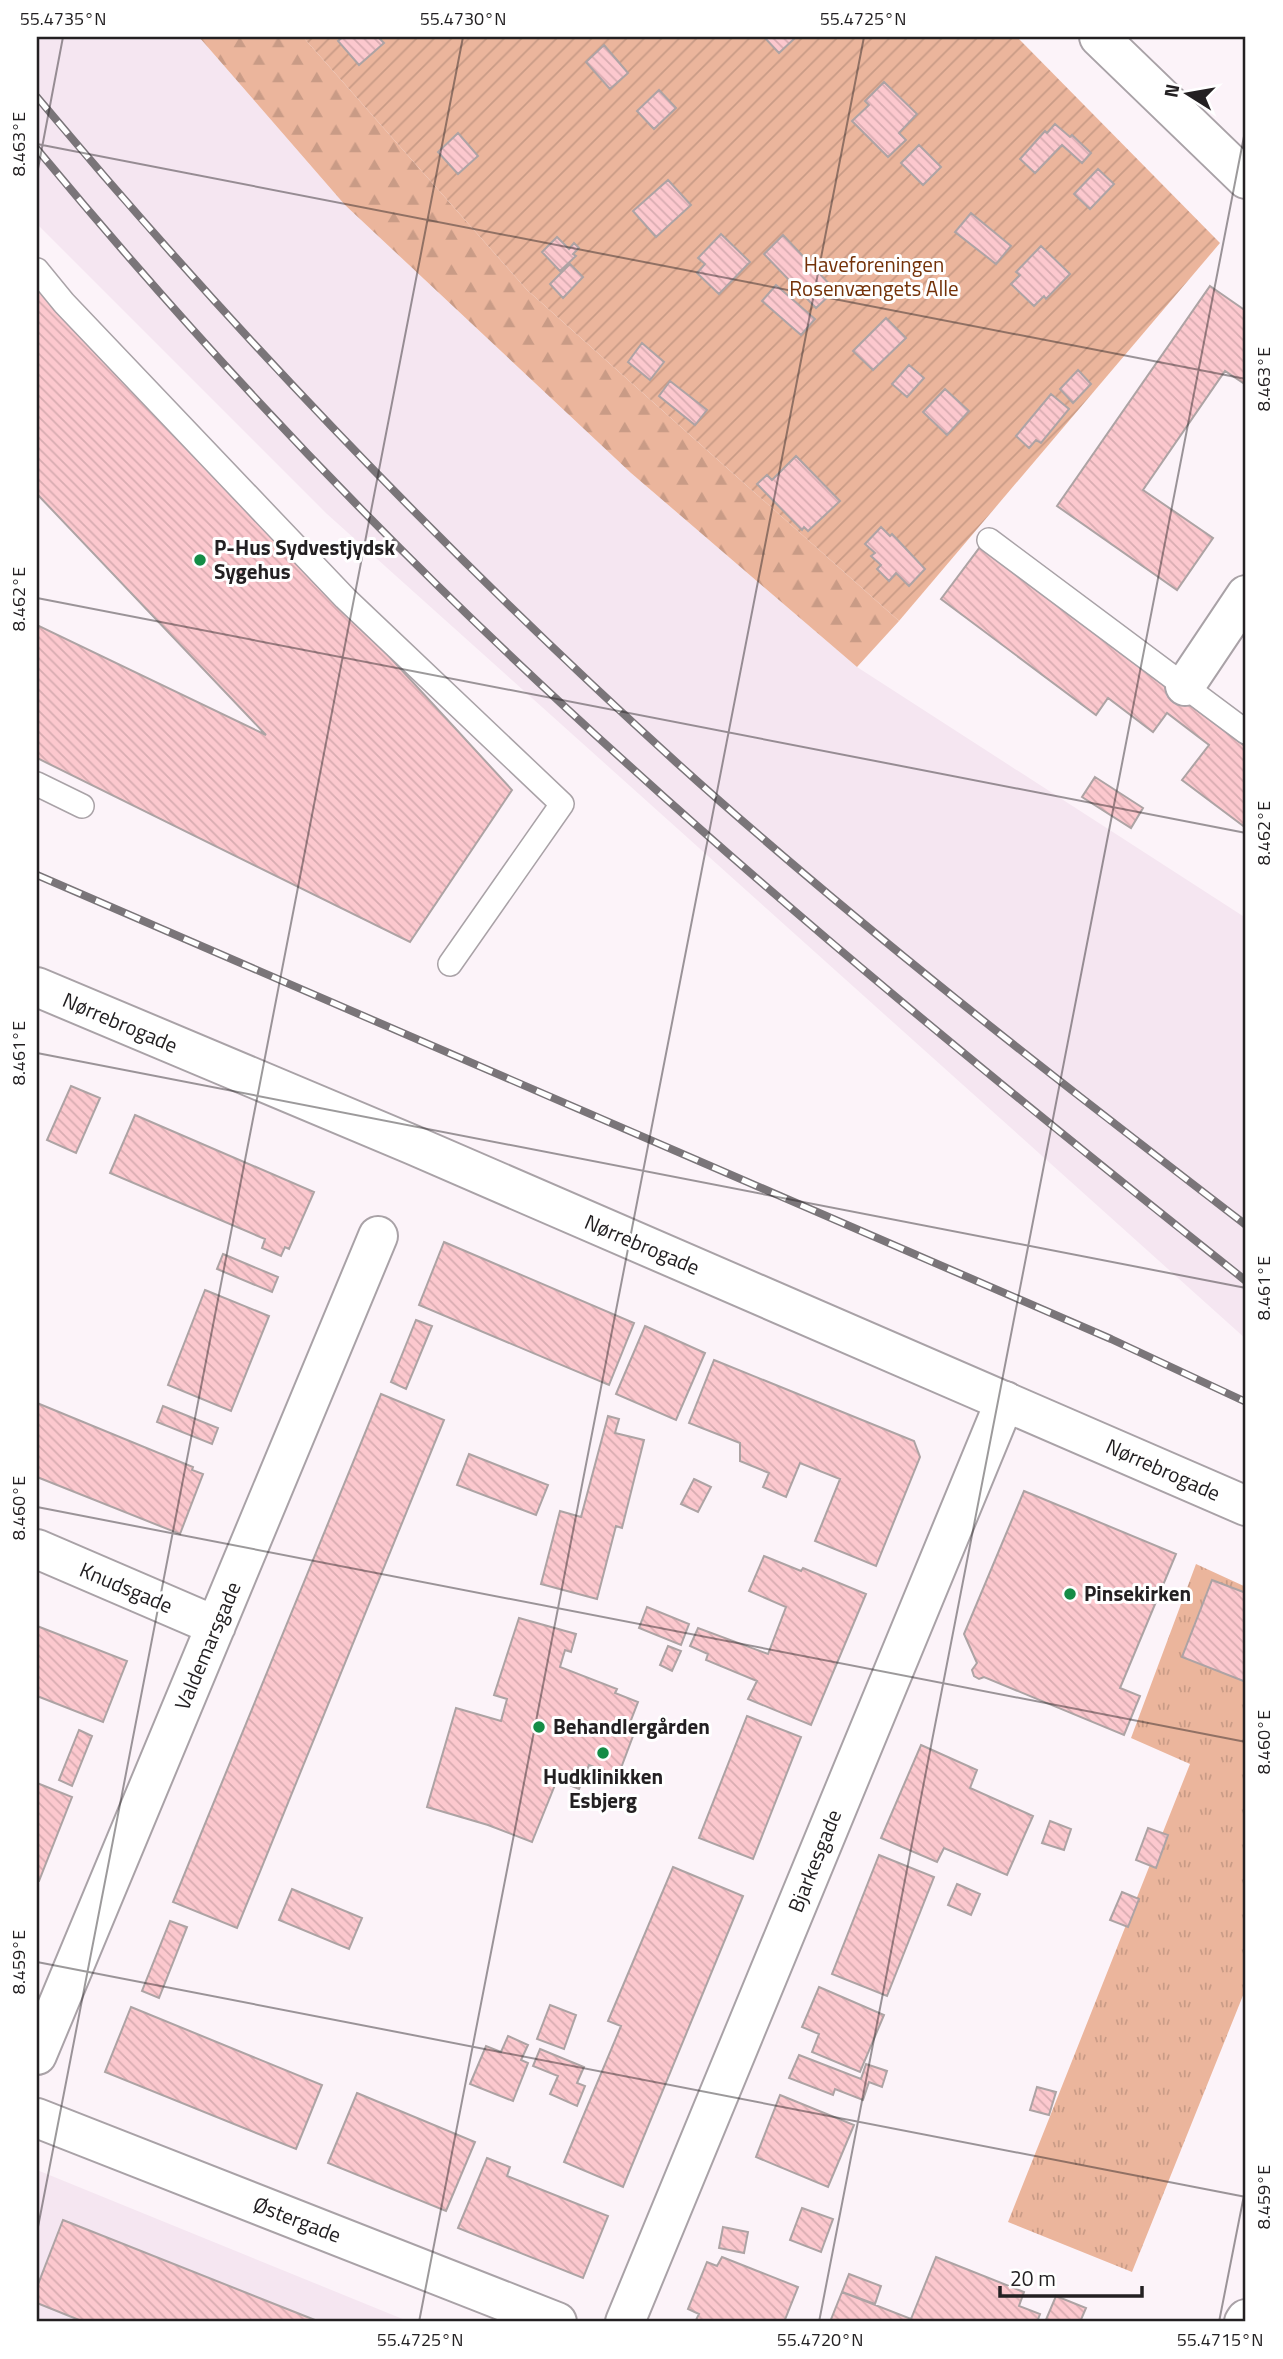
<svg xmlns="http://www.w3.org/2000/svg" width="1283" height="2359" viewBox="0 0 1283 2359" font-family="'Titillium Web',sans-serif">
<defs>
<pattern id="forest-firs" width="22" height="20" patternUnits="userSpaceOnUse" patternTransform="scale(1.75)"><rect width="22" height="20" fill="#ebb59c"/><path d="M5 1l3.5 6h-7zM16 11l3.5 6h-7z" fill="#c99b86"/></pattern>
<pattern id="park-tufts" width="24" height="20" patternUnits="userSpaceOnUse" patternTransform="scale(1.75)"><rect width="24" height="20" fill="#ebb59c"/><path d="M3 7l-1-3M5 7V3M7 7l1-3M15 17l-1-3M17 17v-4M19 17l1-3" fill="none" stroke="#c99b86"/></pattern>
<pattern id="garden-furrows" width="10" height="10" patternUnits="userSpaceOnUse" patternTransform="scale(1.75)"><rect width="10" height="10" fill="#ebb59c"/><path d="M-1 1l2-2M0 10L10 0M9 11l2-2" fill="none" stroke="#c99b86"/></pattern>
<pattern id="building-back-hatch" width="6" height="6" patternUnits="userSpaceOnUse" patternTransform="scale(1.75)"><rect width="6" height="6" fill="#fcc8ce"/><path d="M-1 5l2 2M0 0l6 6M5-1l2 2" fill="none" stroke="#d8acb1"/></pattern>
</defs>
<rect width="100%" height="100%" fill="#fcf3f9"/>
<!-- built -->
<path fill="#f5e6f1" d="M37 37H199L345 205 631 473 857 667 1246 918V1339L327 514 37 224Z
M37 2170 410 2322H37Z"/>
<!-- forest -->
<path fill="url(#forest-firs)" d="M199 37H303L527 290 899 621 857 667 631 473 345 205Z"/>
<!-- park -->
<path fill="url(#park-tufts)" d="M1196 1564 1246 1587V1988L1132 2272 1008 2222 1190 1764 1131 1738Z"/>
<!-- garden -->
<path fill="url(#garden-furrows)" d="M303 37H1017L1220 243 899 621 527 290Z"/>
<!-- building -->
<path fill="url(#building-back-hatch)" stroke="#ada3a4" stroke-width="2" d="M343 37H378L384 43 359 65 338 41Z
M764 37H796L779 53Z
M604 45 628 73 610 89 586 62Z
M884 82 917 114 899 133 906 140 888 157 852 121 869 105 865 101Z
M659 90 676 108 654 129 637 111Z
M1055 124 1070 137 1072 135 1091 153 1082 163 1062 145 1035 173 1020 159 1045 131 1047 133Z
M458 133 478 156 458 174 438 152Z
M919 145 941 167 923 185 901 163Z
M1098 169 1114 184 1090 209 1074 194Z
M668 180 691 205 656 237 633 211Z
M971 213 1011 246 996 264 955 232Z
M721 234 750 262 719 294 697 273 705 264 698 258Z
M783 235 835 290 816 308 764 254Z
M557 237 569 249 574 243 579 248 573 254 576 256 560 271 542 252Z
M1041 246 1070 274 1046 299 1044 296 1034 306 1011 284 1020 275 1016 272Z
M570 264 583 277 563 298 550 284Z
M37 271 64 303 512 790 410 942 37 758V625L266 735 37 494Z
M776 285 815 319 801 335 762 301Z
M1210 286 1246 311V385L1225 371 1143 490 1213 538 1177 590 1057 506Z
M886 318 906 338 873 370 853 351Z
M642 343 664 362 650 380 628 362Z
M909 365 924 378 907 397 892 384Z
M1078 370 1091 384 1073 403 1060 389Z
M670 381 707 410 695 425 659 396Z
M945 389 969 411 947 435 923 412Z
M1051 394 1069 409 1041 443 1036 440 1029 448 1016 436Z
M796 456 840 501 808 531 804 527 802 530 757 484 767 475 772 480Z
M881 527 890 536 892 534 925 569 909 586 896 573 889 581 877 569 881 565 871 556 875 553 865 544Z
M980 547 1246 747V828L1182 780 1209 745 1167 713 1153 732 1108 698 1096 715 941 599Z
M1095 777 1143 808 1131 828 1082 797Z
M71 1086 100 1098 76 1153 47 1140Z
M135 1115 314 1192 289 1249 285 1247 281 1256 262 1248 265 1239 110 1173Z
M444 1242 634 1323 609 1385 419 1305Z
M223 1254 278 1277 272 1292 217 1269Z
M205 1290 269 1316 231 1411 168 1385Z
M416 1320 432 1326 406 1389 391 1382Z
M645 1326 705 1353 676 1420 616 1394Z
M714 1360 914 1441 920 1457 876 1566 815 1541 840 1479 800 1463 786 1497 763 1487 769 1473 740 1461V1443L689 1423Z
M381 1394 444 1420 237 1928 173 1902Z
M37 1403 193 1467 192 1470 203 1474 180 1534 37 1477Z
M163 1406 218 1428 212 1444 157 1422Z
M608 1416 619 1419 615 1433 644 1440 622 1528 616 1526 597 1599 541 1584 560 1511 581 1517Z
M469 1454 548 1485 536 1515 457 1485Z
M694 1479 711 1487 698 1512 681 1504Z
M1024 1491 1176 1554 1120 1688 1140 1696 1124 1735 984 1677 979 1679 974 1676 972 1670 977 1663 964 1634Z
M764 1556 801 1571 803 1568 866 1594 811 1725 748 1699 757 1681 706 1660 708 1654 690 1646 698 1628 768 1654 786 1607 749 1591Z
M1212 1580 1246 1593V1682L1182 1657Z
M647 1607 689 1624 681 1645 639 1628Z
M519 1618 576 1634 571 1652 565 1650 560 1667 617 1689 615 1693 638 1702 626 1733 633 1736 618 1776 589 1765 579 1789 557 1780 532 1842 488 1825 427 1807 456 1708 501 1721 507 1699 494 1695Z
M37 1626 127 1661 103 1722 37 1696Z
M668 1646 681 1651 672 1671 660 1665Z
M747 1716 801 1737 753 1859 699 1838Z
M79 1730 92 1736 72 1786 59 1780Z
M921 1745 977 1770 970 1788 1033 1816 1007 1875 944 1848 937 1862 881 1838Z
M37 1783 72 1797 39 1881H37Z
M1050 1821 1071 1829 1064 1850 1042 1843Z
M1148 1828 1168 1835 1156 1868 1136 1860Z
M879 1855 934 1877 887 1996 832 1974Z
M673 1867 743 1896 623 2187 564 2162 621 2026 608 2021Z
M957 1884 980 1894 971 1915 948 1905Z
M292 1889 362 1918 349 1949 279 1920Z
M1122 1892 1139 1899 1128 1927 1110 1920Z
M170 1921 187 1927 159 1998 142 1991Z
M819 1987 884 2015 860 2072 812 2052 819 2034 802 2027Z
M550 2005 576 2015 564 2049 537 2039Z
M131 2007 322 2085 296 2149 105 2072Z
M508 2036 528 2045 521 2060 528 2063 513 2101 470 2084 486 2046 501 2052Z
M540 2049 584 2067 577 2083 585 2086 577 2106 550 2094 558 2076 533 2066Z
M799 2055 861 2079 866 2064 887 2071 882 2087 869 2082 863 2100 835 2089 833 2095 789 2078Z
M1037 2087 1056 2092 1049 2115 1030 2110Z
M357 2093 475 2142 446 2211 328 2163Z
M780 2095 854 2125 828 2187 756 2157Z
M487 2158 510 2167 507 2176 608 2216 583 2278 458 2228Z
M802 2208 833 2219 821 2252 790 2240Z
M63 2220 320 2322H84L37 2303V2287Z
M723 2227 748 2232 744 2253 719 2248Z
M722 2257 798 2287 784 2322H695L699 2314 688 2309 707 2262 717 2266Z
M936 2257 1024 2292 1019 2306 1040 2314 1037 2322H830L842 2292 911 2319Z
M849 2274 881 2286 875 2304 842 2292Z
M1056 2296 1086 2308 1080 2322H1045Z"/>
<g fill="none" stroke-linecap="round" stroke-linejoin="round">
<!-- service casing -->
<g stroke="#a9a2a7" stroke-width="26">
<path id="service" d="M37 270 64 303 345 598 562 804 450 964
M989 540 1246 732
M37 784 82 806"/>
</g>
<!-- minor casing -->
<g stroke="#a9a2a7" stroke-width="42">
<path id="minor" d="M1099 37 1246 179
M1185 686 1246 595
M37 1549 216 1626
M37 2055 378 1236
M37 2118 557 2322
M625 2322 1005 1401"/>
</g>
<!-- tertiary casing -->
<g stroke="#a9a2a7" stroke-width="42">
<path id="tertiary" d="M37 987 413 1145 1246 1506"/>
</g>
<!-- secondary casing -->
<g stroke="#a9a2a7" stroke-width="42">
<path id="secondary" d="M1244 2322 1246 2319"/>
</g>
<!-- service -->
<use href="#service" stroke="#fff" stroke-width="23"/>
<!-- minor -->
<use href="#minor" stroke="#fff" stroke-width="38"/>
<!-- tertiary -->
<use href="#tertiary" stroke="#fff" stroke-width="38"/>
<!-- secondary -->
<use href="#secondary" stroke="#fff" stroke-width="38"/>
<!-- rail casing -->
<g stroke="#7a7579" stroke-width="8">
<path id="rail" d="M37 97C235 334 448 555 677 763 859 927 1052 1076 1246 1225
M37 149C163 301 296 447 437 585 691 834 968 1060 1246 1281
M37 875 1111 1339 1246 1402"/>
</g>
<!-- rail -->
<use href="#rail" stroke="#fff" stroke-width="5" stroke-dasharray="16" stroke-linecap="butt"/>
</g>
<!-- ticks -->
<path fill="none" stroke="#232022" stroke-width="2" stroke-opacity="0.45" d="M37 144 1246 379M37 174 63 37M37 598 1246 833M37 1053 1246 1288M37 1507 1246 1742M37 1962 1246 2197M37 2232 463 37M419 2322 864 37M819 2322 1246 126M1219 2322 1246 2185"/>
<!-- markers -->
<g fill="#158c46" stroke="#fff" stroke-width="2.5">
<circle cx="200" cy="560" r="7"/>
<circle cx="1070" cy="1594" r="7"/>
<circle cx="539" cy="1727" r="7"/>
<circle cx="603" cy="1753" r="7"/>
</g>
<g text-anchor="middle" stroke-width="6" stroke-linejoin="round" paint-order="stroke">
<!-- park labels -->
<g font-size="21" fill="#733108" stroke="#fff">
<text x="874" y="272">Haveforeningen<tspan x="874" dy="24">Rosenvængets Alle</tspan></text>
</g>
<!-- poi labels -->
<g font-size="21" font-weight="bold" fill="#232022" stroke="#fff" text-anchor="start">
<text x="214" y="555">P-Hus Sydvestjydsk<tspan x="214" dy="24">Sygehus</tspan></text>
<text x="1084" y="1601">Pinsekirken</text>
<text x="553" y="1734">Behandlergården</text>
<text x="603" y="1784" text-anchor="middle">Hudklinikken<tspan x="603" dy="24">Esbjerg</tspan></text>
</g>
<!-- street labels -->
<g font-size="21" fill="#232022" stroke="#fff">
<text transform="translate(120 1023) rotate(23)" y="7">Nørrebrogade</text>
<text transform="translate(642 1245) rotate(23)" y="7">Nørrebrogade</text>
<text transform="translate(1163 1470) rotate(24)" y="7">Nørrebrogade</text>
<text transform="translate(126 1588) rotate(23)" y="7">Knudsgade</text>
<text transform="translate(208 1646) rotate(-67)" y="7">Valdemarsgade</text>
<text transform="translate(815 1861) rotate(-68)" y="7">Bjarkesgade</text>
<text transform="translate(297 2220) rotate(21)" y="7">Østergade</text>
</g>
</g>
<!-- border -->
<rect width="1283" height="2359" fill="none" stroke="#ffffff" stroke-width="77"/>
<!-- north arrow -->
<g transform="translate(1188 94) rotate(281)" stroke="#ffffff" stroke-width="5" paint-order="stroke">
<path d="M0-5L12 26L0 18L-12 26Z" fill="#232022"/>
<text y="-10" font-size="19" font-weight="bold" text-anchor="middle" fill="#232022">N</text>
</g>
<!-- scale -->
<path d="M1000 2286v10h142v-10" fill="none" stroke="#232022" stroke-width="3.5"/>
<text x="1010" y="2286" font-size="21" fill="#232022" stroke="#ffffff" stroke-width="5" paint-order="stroke">20 m</text>
<rect x="38" y="38" width="1206" height="2282" fill="none" stroke="#232022" stroke-width="2.5"/>
<g font-size="18" text-anchor="middle" fill="#232022">
<text x="63" y="25">55.4735°N</text>
<text x="463" y="25">55.4730°N</text>
<text x="863" y="25">55.4725°N</text>
<text transform="translate(19 144) rotate(-90)" y="6">8.463°E</text>
<text transform="translate(1264 379) rotate(-90)" y="6">8.463°E</text>
<text transform="translate(19 599) rotate(-90)" y="6">8.462°E</text>
<text transform="translate(1264 833) rotate(-90)" y="6">8.462°E</text>
<text transform="translate(19 1053) rotate(-90)" y="6">8.461°E</text>
<text transform="translate(1264 1288) rotate(-90)" y="6">8.461°E</text>
<text transform="translate(19 1508) rotate(-90)" y="6">8.460°E</text>
<text transform="translate(1264 1742) rotate(-90)" y="6">8.460°E</text>
<text transform="translate(19 1962) rotate(-90)" y="6">8.459°E</text>
<text transform="translate(1264 2197) rotate(-90)" y="6">8.459°E</text>
<text x="420" y="2346">55.4725°N</text>
<text x="820" y="2346">55.4720°N</text>
<text x="1220" y="2346">55.4715°N</text>
</g>
</svg>
